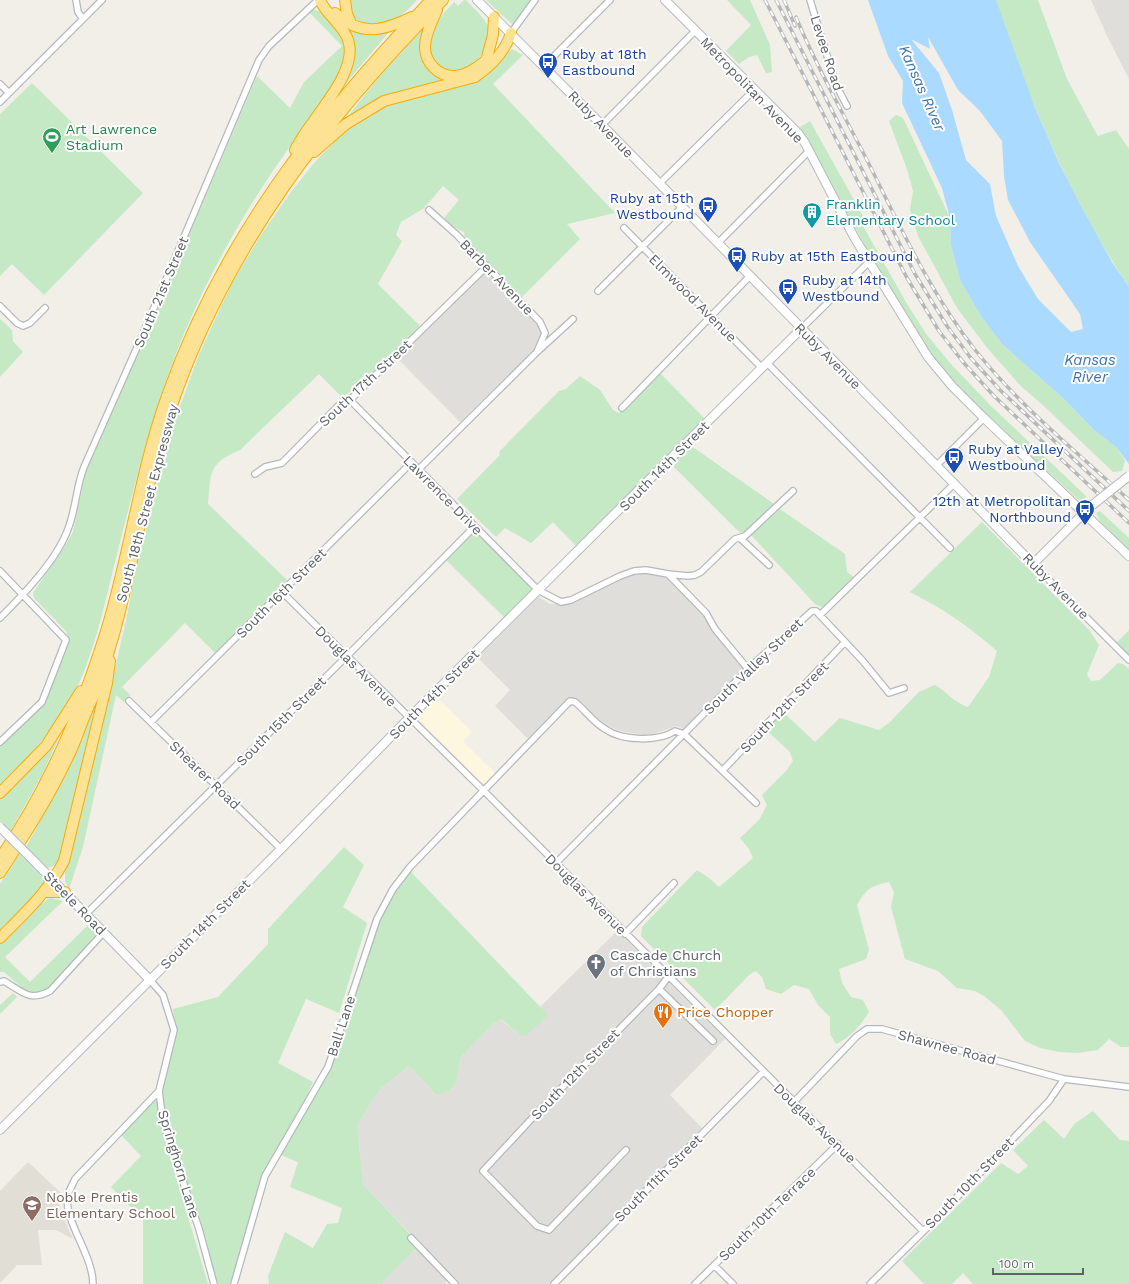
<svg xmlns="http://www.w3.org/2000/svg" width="1129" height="1284" viewBox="0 0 1129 1284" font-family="'Work Sans',sans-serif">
<rect width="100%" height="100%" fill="#f1efe8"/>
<!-- commercial -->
<path fill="#fef7e0" d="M437 697 472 732 463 741 496 774 487 783H482L418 719V716Z"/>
<!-- industrial -->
<path fill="#e0deda" d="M1091 0H1129V79L1107 36Z
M485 272 491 273 539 325 542 335 537 347 460 422 397 358Z
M647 572 660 574 667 578 700 612 722 642 743 665 744 669 684 729 676 726 648 736 621 731 603 724 576 700 572 698 569 700 529 740 495 706 510 690 477 657 535 599 539 597 550 604 565 603 622 577Z
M617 931 725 1039 670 1095 702 1128 549 1284H458L363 1184 357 1125 381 1088 409 1066 437 1096 450 1090 457 1082 460 1058 494 1023 500 1019 520 1035 547 1015 540 1007Z
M417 1248 446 1279V1284H384L383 1282Z"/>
<!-- education -->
<path fill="#e1ded6" d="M28 1162 61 1193 59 1208 73 1239 56 1230H38L42 1265H17L0 1283V1191Z"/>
<!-- green -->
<path fill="#c5e8c5" d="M348 0H417C412 5 407 11 401 15 388 25 360 31 351 12 350 9 349 4 348 0Z
M464 0H466C473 8 483 16 488 26 496 46 471 72 452 72 445 72 441 68 436 63 418 44 440 16 454 2L458 6Z
M486 0H532L513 25Z
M727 0H750L770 45 772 72 766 73 757 55 749 57 739 64 726 51 751 25Z
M996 0H1038L1067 79 1095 131 1098 136 1116 130 1129 149V287C1071 200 1028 100 996 0Z
M313 10C321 10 324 14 328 19 348 43 348 46 340 76 307 123 272 169 243 218 217 261 192 311 174 359 150 424 134 487 117 554 104 605 93 665 65 710 47 738 24 761 0 785V744L46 696 69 640 66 631 34 598 33 593 65 546 73 532 86 471 161 301 257 76 290 108 304 82 342 46 309 12Z
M344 27 389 32 342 88 346 78Z
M422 30 425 31 422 45 449 79 346 119 378 78Z
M512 49 523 55 493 84 615 213 567 224 580 239 522 297 464 236 465 233 452 226 444 218 459 200 443 186 424 208 401 222 396 235 402 241 378 284 420 326 356 388 342 397 319 374 240 450C208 463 211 473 208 504L287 580 215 653 185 623 122 687 130 695 124 702 116 695 83 847 69 889 65 882V869L79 822 126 621 135 573 168 440 198 357 232 283 261 235 291 192 315 162 345 131 387 105 419 95 471 84 479 79Z
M32 83 143 193 44 295 12 264 0 276V114Z
M896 115 903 118 950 218 951 246 961 282 981 316 1002 344 1064 399 1094 430 1116 447 1125 461 1122 471 1113 472 1045 407 1021 386 988 349 957 308 918 236 910 210 913 191 907 169 889 121Z
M810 121 863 216 859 219 907 304 927 335 951 364 991 406 1087 497 1079 500 991 419 959 387 934 358 888 287 805 137 800 127Z
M0 319 12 330 13 341 23 352 0 377Z
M659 372 705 419 577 547 553 522 531 543 505 528 496 537 457 499 500 455 499 452 559 391 566 389 580 376 600 390 613 410 619 413Z
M690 445 774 504 745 531 742 533 738 531 671 464Z
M780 509 845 554 847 572 855 578 823 607H821L815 604 751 535Z
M1100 511 1129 538V549L1100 521 1096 513Z
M982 522 1090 631 1099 645 1087 674 1091 681 1100 680 1118 663 1123 664 1129 669V1047H1121L1109 1039 1098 1050 1078 1053 1059 1052 1040 1048 1025 1041 1001 1010 984 996 975 991 957 988 938 971 905 959 891 907 894 892 889 882C870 886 866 889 857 905L869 950 866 959 839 969 842 983 851 997 863 1000 869 1012C861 1025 850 1038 836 1044L830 1034V1017L818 1005 809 989 794 985 781 994 766 989 762 977 756 971 750 974 715 1010 641 936 642 927 697 870 709 878 719 887 753 858 749 849 740 838 759 820 767 805 762 795 786 771 793 761 790 752 766 730 783 712 815 742 840 718 879 730 889 723 919 692 935 685C947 692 955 703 968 707L989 677 997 651C970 627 942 608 910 592Z
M476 533 531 587V592L505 618 446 560 472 534Z
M1129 630V655L1116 643Z
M97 702 100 703 62 855C48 880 40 862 26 847L62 781Z
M60 731H62L42 775 10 832 0 822V798Z
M344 847 364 865 343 907 367 923 339 1013 306 999 278 1063 313 1082 300 1111 262 1177 232 1284H218L167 1124 162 1093 176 1032 173 1009 218 997 268 944V929Z
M20 854 44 879 43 887 0 933V884Z
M410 871 548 1015 526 1036 520 1035 501 1019 494 1023 460 1058 457 1082 450 1090 437 1096 409 1066 381 1088 357 1125 363 1184 420 1245 383 1282 384 1284H269L268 1276 285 1232 313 1248 327 1224 338 1223 342 1208 290 1187 298 1162 281 1155 330 1065 378 922 396 887Z
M50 898 63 901 5 957 30 982 89 924 96 934 64 973 53 985 43 991 35 993 26 991 4 972H0V944L37 906Z
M13 993 17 997 0 1014V1005Z
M157 1101 162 1130 208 1284H143V1220L111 1187 141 1156 121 1135 153 1102Z
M1093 1111 1120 1140 1129 1141V1284H973L963 1273 952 1284H924L902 1261 1001 1163 1018 1174 1028 1166 1013 1150 1044 1120 1064 1139 1074 1124Z"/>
<!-- water -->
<path fill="#aadaff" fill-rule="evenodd" d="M868 0H996L1035 108 1059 163 1082 208 1112 262 1129 287V464L1116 447 1094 430 1064 399 1002 344 981 316 961 282 951 246 950 218 942 188 902 103 903 81 888 56ZM928 37 958 90 980 111 1002 141 1004 176 1008 200 1030 242 1080 314 1083 329 1071 332 1038 299 1018 266 996 216 990 184 966 160 952 110 939 73 911 39 930 49Z"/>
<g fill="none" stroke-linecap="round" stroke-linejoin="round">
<!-- street casing -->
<g stroke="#b5b8bc" stroke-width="8">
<path id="street" d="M76 0 78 12 83 19
M810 0 836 85 847 106
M511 33 535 0
M544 66 610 0
M0 84 9 93
M0 102 102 0
M602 125 695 31
M659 184 755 89
M429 210 457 235 540 322 545 333 537 352
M624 228 762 368
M718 243 809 151
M598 291 682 207
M0 306 17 323 23 326 30 323 45 308
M801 329 870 261
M767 363 950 548
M349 399 538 590 561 602 571 600 620 576 634 571 646 570 668 574 706 613 715 629 748 669
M622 408 750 276
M937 465 984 418
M418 470 537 352 573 319
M255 474 265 467 282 463 343 401 353 397 487 266
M741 539 769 565
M1033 564 1129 660
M0 571 66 640 42 702 0 742
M668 574 688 576 695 575 701 572 735 539 745 536 793 491
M282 592 484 791 923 1231
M820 615 955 483
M0 618C23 595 57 560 68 529 76 509 76 487 84 467L142 336 259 60 269 46 318 0
M129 701 281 849
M151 722 411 463
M723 770 845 642
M555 864 748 669 812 611H816L862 660 889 693 904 688
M86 914 346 657 475 526
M625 934 674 883
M149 979 163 995 174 1030 159 1091 163 1122 199 1229 214 1284
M0 982 4 981C23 992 29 1002 50 991L104 932
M659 989 713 1041
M794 1102 857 1036 867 1029H882L1064 1079 1129 1087
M626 1150 549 1230 537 1226 483 1171 537 1113 659 989 668 977
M411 1238 455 1284
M714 1265 733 1284
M93 1284C93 1254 62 1219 68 1194 70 1189 73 1184 75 1179L159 1091
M234 1284 265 1176 328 1067 377 919 393 889 410 867 570 701 575 702C585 710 593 722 605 729 622 741 658 742 675 731L684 734 756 803
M554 1284 763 1072
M695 1284 838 1144
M870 1284 936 1219 1049 1101 1064 1079"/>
</g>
<!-- secondary casing -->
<g stroke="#b6babf" stroke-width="10">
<path id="secondary" d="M477 0 602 125 1033 564 1090 507
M665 0 798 133 805 143 854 237 928 357 952 386 984 418 1129 556
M33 860 149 979
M0 1130 281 849 409 718 801 329"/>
</g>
<!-- highway casing -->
<g stroke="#f9ab00" stroke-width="12">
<path id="highway" d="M345 0 347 14 352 25
M437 10C432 22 425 34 425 47 425 63 439 77 455 76 466 75 477 68 485 61
M335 13C361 37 383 31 412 17
M486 61 493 35 494 17
M295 150C309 120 360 73 348 40 343 24 326 15 320 0
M314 152 346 124 384 101 475 77C491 66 505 52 511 33
M0 793 46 746 81 691
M0 858C49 788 82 709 107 628 130 552 140 471 167 396 222 239 318 118 431 0
M0 873C24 836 49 798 68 757 76 742 80 726 87 711 90 703 94 696 97 688 130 597 140 499 171 408 226 247 325 119 443 0
M45 892H65
M0 938C25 913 47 893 64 861L107 683 110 661"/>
</g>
<!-- street -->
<use href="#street" stroke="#fff" stroke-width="5.5"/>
<!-- secondary -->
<use href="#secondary" stroke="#fff" stroke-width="8"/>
<!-- highway -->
<use href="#highway" stroke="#fde293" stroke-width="10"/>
<!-- rail casing -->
<g stroke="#b6b7b8" stroke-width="3.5">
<path id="rail" d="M765 0 907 278 939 331 963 362 994 396 1129 523
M776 0 915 274 947 326 970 357 1000 390 1129 511
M784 0 795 26
M796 17C816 66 843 113 867 160 900 226 930 293 976 351 1020 406 1078 453 1129 500"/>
</g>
<!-- rail -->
<use href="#rail" stroke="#fff" stroke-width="2" stroke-dasharray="6" stroke-linecap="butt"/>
<!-- secondary-bridge casing -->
<g stroke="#b6babf" stroke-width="10" stroke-linecap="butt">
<path id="secondary-bridge" d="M1090 507 1129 476
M0 827 33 860"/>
</g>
<!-- secondary-bridge -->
<use href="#secondary-bridge" stroke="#fff" stroke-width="8"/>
</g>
<!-- icons -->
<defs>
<g id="bus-pin" transform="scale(1)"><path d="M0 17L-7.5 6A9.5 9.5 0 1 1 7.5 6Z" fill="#1a4fb4" stroke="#fff"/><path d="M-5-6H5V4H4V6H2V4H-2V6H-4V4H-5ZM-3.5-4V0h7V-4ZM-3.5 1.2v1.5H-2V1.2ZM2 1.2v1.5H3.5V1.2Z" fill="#fff"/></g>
<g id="stadium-pin" transform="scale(1)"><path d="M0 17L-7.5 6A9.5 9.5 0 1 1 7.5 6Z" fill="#2e9e5b" stroke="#fff"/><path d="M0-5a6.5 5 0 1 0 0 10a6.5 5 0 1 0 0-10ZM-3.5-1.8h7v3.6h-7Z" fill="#fff"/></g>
<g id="building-pin" transform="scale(1)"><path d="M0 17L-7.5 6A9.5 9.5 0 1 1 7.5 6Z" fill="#0f9aa8" stroke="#fff"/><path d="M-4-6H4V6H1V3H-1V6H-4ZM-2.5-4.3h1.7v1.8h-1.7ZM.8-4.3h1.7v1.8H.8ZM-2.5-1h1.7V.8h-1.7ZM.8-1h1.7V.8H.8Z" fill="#fff"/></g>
<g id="church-pin" transform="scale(1)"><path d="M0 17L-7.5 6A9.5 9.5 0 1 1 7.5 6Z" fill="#6b7280" stroke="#fff"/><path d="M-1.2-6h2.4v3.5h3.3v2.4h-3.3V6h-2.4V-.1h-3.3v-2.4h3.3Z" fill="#fff"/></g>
<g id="restaurant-pin" transform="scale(1)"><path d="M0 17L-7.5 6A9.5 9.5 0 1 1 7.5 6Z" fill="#e8710a" stroke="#fff"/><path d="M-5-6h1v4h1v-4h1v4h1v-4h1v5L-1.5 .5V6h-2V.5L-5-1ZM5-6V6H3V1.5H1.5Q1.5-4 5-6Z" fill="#fff"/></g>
<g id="school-pin" transform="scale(1)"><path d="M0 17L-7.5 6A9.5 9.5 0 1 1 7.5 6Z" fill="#8d6e63" stroke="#fff"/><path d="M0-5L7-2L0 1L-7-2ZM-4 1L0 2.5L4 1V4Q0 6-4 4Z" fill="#fff"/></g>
</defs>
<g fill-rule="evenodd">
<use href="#bus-pin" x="548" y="62"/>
<use href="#stadium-pin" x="52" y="137"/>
<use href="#bus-pin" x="708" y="206"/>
<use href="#building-pin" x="812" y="212"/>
<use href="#bus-pin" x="737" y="256"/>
<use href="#bus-pin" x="788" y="288"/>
<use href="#bus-pin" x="954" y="457"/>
<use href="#bus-pin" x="1085" y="509"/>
<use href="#church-pin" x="596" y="963"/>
<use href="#restaurant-pin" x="663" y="1012"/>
<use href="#school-pin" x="32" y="1205"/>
</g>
<g text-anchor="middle" stroke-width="4" stroke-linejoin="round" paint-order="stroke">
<!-- street labels -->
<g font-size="14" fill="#5f6368" stroke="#fff">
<text transform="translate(827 53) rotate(72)" y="5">Levee Road</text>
<text transform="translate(752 90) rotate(46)" y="5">Metropolitan Avenue</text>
<text transform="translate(601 124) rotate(46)" y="5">Ruby Avenue</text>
<text transform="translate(497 277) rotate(46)" y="5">Barber Avenue</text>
<text transform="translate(161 292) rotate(-67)" y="5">South 21st Street</text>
<text transform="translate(693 298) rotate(45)" y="5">Elmwood Avenue</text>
<text transform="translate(828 356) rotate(45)" y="5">Ruby Avenue</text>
<text transform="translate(365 383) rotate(-43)" y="5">South 17th Street</text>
<text transform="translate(664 466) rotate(-45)" y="5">South 14th Street</text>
<text transform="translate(443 495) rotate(45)" y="5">Lawrence Drive</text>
<text transform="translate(147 503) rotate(-75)" y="5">South 18th Street Expressway</text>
<text transform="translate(1056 586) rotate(45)" y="5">Ruby Avenue</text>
<text transform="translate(281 593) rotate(-45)" y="5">South 16th Street</text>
<text transform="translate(356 666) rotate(45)" y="5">Douglas Avenue</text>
<text transform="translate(753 666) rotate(-44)" y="5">South Valley Street</text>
<text transform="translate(434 694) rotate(-45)" y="5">South 14th Street</text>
<text transform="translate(784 707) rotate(-46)" y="5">South 12th Street</text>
<text transform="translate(281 721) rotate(-45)" y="5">South 15th Street</text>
<text transform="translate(205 775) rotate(44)" y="5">Shearer Road</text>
<text transform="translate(586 894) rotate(45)" y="5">Douglas Avenue</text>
<text transform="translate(75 903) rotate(46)" y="5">Steele Road</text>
<text transform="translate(205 924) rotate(-45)" y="5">South 14th Street</text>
<text transform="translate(341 1026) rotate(-72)" y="5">Ball Lane</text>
<text transform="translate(947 1047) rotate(15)" y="5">Shawnee Road</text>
<text transform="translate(575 1074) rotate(-46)" y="5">South 12th Street</text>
<text transform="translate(815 1123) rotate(44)" y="5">Douglas Avenue</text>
<text transform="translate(179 1164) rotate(73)" y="5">Springhorn Lane</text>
<text transform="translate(658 1178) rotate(-45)" y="5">South 11th Street</text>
<text transform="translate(969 1183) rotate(-46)" y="5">South 10th Street</text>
<text transform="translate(767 1214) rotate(-44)" y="5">South 10th Terrace</text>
</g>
<!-- transit labels -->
<g font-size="14" fill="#164399" stroke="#fff" text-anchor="start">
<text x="562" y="59">Ruby at 18th<tspan x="562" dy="16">Eastbound</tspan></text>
<text x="694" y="203" text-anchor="end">Ruby at 15th<tspan x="694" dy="16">Westbound</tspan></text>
<text x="751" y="261">Ruby at 15th Eastbound</text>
<text x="802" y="285">Ruby at 14th<tspan x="802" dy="16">Westbound</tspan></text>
<text x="968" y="454">Ruby at Valley<tspan x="968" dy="16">Westbound</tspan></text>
<text x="1071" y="506" text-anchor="end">12th at Metropolitan<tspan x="1071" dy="16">Northbound</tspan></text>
</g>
<!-- leisure labels -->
<g font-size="14" fill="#27864d" stroke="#fff" text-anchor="start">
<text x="66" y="134">Art Lawrence<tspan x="66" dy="16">Stadium</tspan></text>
</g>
<!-- culture labels -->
<g font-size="14" fill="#0d838f" stroke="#fff" text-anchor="start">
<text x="826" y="209">Franklin<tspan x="826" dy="16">Elementary School</tspan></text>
</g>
<!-- worship labels -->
<g font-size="14" fill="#5b616d" stroke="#fff" text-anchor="start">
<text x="610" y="960">Cascade Church<tspan x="610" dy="16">of Christians</tspan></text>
</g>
<!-- food labels -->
<g font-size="14" fill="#c56008" stroke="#fff" text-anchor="start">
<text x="677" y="1017">Price Chopper</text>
</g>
<!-- education labels -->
<g font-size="14" fill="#785e54" stroke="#fff" text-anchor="start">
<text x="46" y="1202">Noble Prentis<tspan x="46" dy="16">Elementary School</tspan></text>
</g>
<!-- water labels -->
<g font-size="15" font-style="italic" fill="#4174aa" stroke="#fff">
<text transform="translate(922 88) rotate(66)" y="5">Kansas River</text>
<text x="1090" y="365">Kansas<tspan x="1090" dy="17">River</tspan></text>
</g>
</g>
<!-- scale -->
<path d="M993 1268v6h90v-6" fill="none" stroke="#5f6368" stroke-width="2"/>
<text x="999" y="1268" font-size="12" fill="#5f6368" stroke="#ffffff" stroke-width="3" paint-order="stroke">100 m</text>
</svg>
